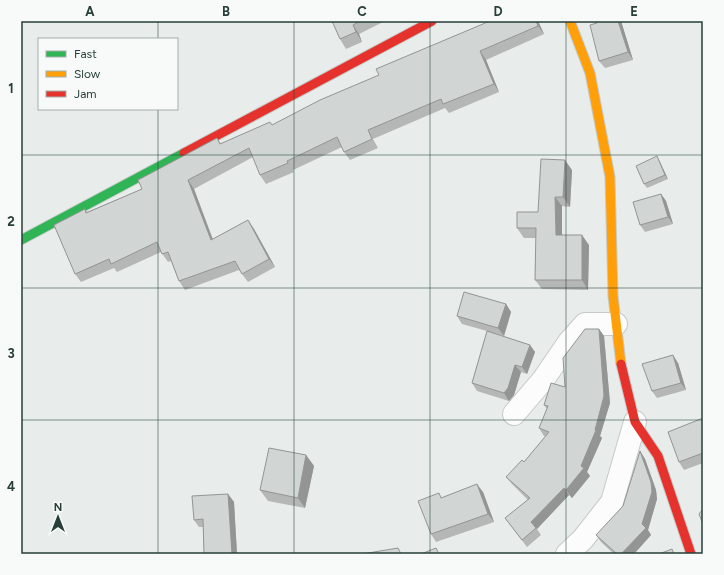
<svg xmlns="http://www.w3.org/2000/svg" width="724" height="575" viewBox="0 0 724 575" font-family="Figtree,sans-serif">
<rect width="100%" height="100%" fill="#e8ecea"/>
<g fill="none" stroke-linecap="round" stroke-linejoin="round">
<!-- street casing -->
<g stroke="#c5c9c7" stroke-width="24">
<path id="street" d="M514 414 543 380 569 342 585 324H616
M567 554 583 539 612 502 635 422"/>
</g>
<!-- fast casing -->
<g stroke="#c5cac8" stroke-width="11">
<path id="fast" d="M21 240 184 153"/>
</g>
<!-- slow casing -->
<g stroke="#c5cac8" stroke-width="11">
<path id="slow" d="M570 21 590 73 610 177 613 296 621 364"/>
</g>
<!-- jam casing -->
<g stroke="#c5cac8" stroke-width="11">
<path id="jam" d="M184 153 432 21
M621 364 635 422 658 456 691 554"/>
</g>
<!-- street -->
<use href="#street" stroke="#fcfcfc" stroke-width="22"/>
<!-- fast -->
<use href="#fast" stroke="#30b455" stroke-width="9"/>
<!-- slow -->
<use href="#slow" stroke="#ff9f0a" stroke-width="9"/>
<!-- jam -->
<use href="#jam" stroke="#e5322d" stroke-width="9"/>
</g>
<!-- wall -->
<path fill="#b4b7b5" d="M332 21H385L359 34 362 42 346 49 340 39Z
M538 21 544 34 486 60 499 92 449 113 445 108 373 139 378 148 350 160 344 152 342 147 293 170 294 172 266 184 260 175 253 157 194 189 213 239 248 220 254 229 275 267 248 282 239 270 185 290 179 281 171 261 168 262 161 252 117 272 114 268 81 282 75 274 85 209 87 212 142 189 217 138 221 144 272 125Z
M596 21H621L633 60 605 68 599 61 597 23Z
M659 160 668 179 647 188 644 184Z
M572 170 570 207 562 206V235L589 245 588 290 542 289 535 280 536 238H524L517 228 538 212Z
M661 194 666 201 673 224 645 232 640 225Z
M506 304 511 312 504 336 490 332 530 345 535 352 527 374 521 372 514 395 509 401 477 391 472 383 487 331 462 324 457 316Z
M599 329 604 336 610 403 600 436 602 438 587 472 590 476 572 498 569 495 537 529 541 535 527 547 505 518 528 500 512 484 506 477 524 462 546 436H544L539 428 547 409 544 405 565 387Z
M678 363 686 390 657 398 652 391Z
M703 418V463L684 470 679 462Z
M640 451 645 459 656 490 657 499 648 530 651 535 634 554H614L601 542 596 535 623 506Z
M306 455 314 466 305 508 268 501 260 490Z
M483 492 494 522 436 542 431 534 442 498Z
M228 494 234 502 237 554H204L203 527H199L194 520Z"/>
<!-- shaded-wall -->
<path fill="#929594" d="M536 21H538L544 34 538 26Z
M618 21H621L633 60 628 52Z
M353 25 359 34 362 42 356 32Z
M480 51 486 60 499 92 494 84Z
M657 156 659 160 668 179 665 175Z
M565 160 572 170 570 207 563 197Z
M188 180 194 189 216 249 211 240Z
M661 194 666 201 673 224 668 217Z
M555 197 562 206V245L556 235Z
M248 220 254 229 275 267 269 259Z
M582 235 589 245 588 290 582 280Z
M506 304 511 312 504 336 498 328Z
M599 329 604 336 610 403 600 436 602 438 587 472 590 476 572 498 566 490 581 466 595 430Z
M530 345 535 352 527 374 522 367Z
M673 355 678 363 686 390 681 383Z
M515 365 521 372 514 395 509 401 504 393Z
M640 451 645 459 656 490 657 499 648 530 651 535 634 554H621L642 524Z
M306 455 314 466 305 508 298 498Z
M477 484 483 492 494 522 488 514Z
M564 488 569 495 537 529 531 522Z
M228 494 234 502 237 554H232Z"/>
<!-- building -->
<path fill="#d1d5d3" stroke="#929594" d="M332 21H360L353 25 356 32 340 39Z
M490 21H536L538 26 480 51 494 84 443 104 441 99 368 130 372 139 344 152 337 137 287 161 288 163 260 175 249 148 188 180 211 240 248 220 269 259 242 274 235 261 179 281 168 252 162 254 157 242 111 264 109 259 75 274 54 225 85 209 86 213 142 189 138 180 217 138 220 144 270 122 272 125 320 100 379 75 376 69Z
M596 21H618L628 52 599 61 590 25 597 23Z
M657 156 665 175 644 184 636 166Z
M541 159 565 160 563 197H555L556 235H582V280H535L536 228H517V212H538Z
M661 194 668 217 640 225 633 202Z
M464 292 506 304 498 328 457 316Z
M585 329H599L604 396 595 430H596L581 466 584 468 566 490 564 488 531 522 536 528 522 540 505 518 530 498 506 477 522 460 524 462 549 432 539 428 548 406 544 405 551 383 565 387 563 358Z
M487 331 530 345 522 367 515 365 508 388 504 393 472 383Z
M673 355 681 383 652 391 642 364Z
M703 418V453L679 462 668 432Z
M269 448 306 455 298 498 260 490Z
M640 451 651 482 652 492 642 524 646 528 621 554H617L596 535 623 506Z
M477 484 488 514 431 534 418 501 439 493 441 498Z
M228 494 232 554H204L203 519 194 520 192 496Z
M703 509V524L699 514Z
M398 548 401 554H362Z
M436 548 439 554H421Z
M672 549 674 554H659Z"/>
<!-- grid -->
<path fill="none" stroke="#273e39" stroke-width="1" stroke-opacity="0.55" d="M158 21V39M294 21V554M430 21V554M566 21V554M158 109V554M21 155H703M21 288H703M21 420H703"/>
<!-- border -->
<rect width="724" height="575" fill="none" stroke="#f7faf9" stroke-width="44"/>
<!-- legend -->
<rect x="38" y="38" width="140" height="72" fill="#f7faf9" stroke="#a4afac"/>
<rect x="46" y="51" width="20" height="6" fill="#30b455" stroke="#a4afac"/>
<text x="74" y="58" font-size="12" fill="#273e39">Fast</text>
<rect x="46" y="71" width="20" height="6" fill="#ff9f0a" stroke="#a4afac"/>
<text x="74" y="78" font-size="12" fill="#273e39">Slow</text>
<rect x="46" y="91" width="20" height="6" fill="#e5322d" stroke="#a4afac"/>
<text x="74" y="98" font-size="12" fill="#273e39">Jam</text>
<!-- north arrow -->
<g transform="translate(58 517)" stroke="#f7faf9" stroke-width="3" paint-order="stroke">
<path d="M0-3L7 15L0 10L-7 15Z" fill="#273e39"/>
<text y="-6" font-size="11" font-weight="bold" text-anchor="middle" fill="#273e39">N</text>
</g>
<rect x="22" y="22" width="680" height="531" fill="none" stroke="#273e39" stroke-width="1.5"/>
<g font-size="13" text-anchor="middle" font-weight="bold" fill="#273e39">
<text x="90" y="16">A</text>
<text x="226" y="16">B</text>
<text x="362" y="16">C</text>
<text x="498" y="16">D</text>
<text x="634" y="16">E</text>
<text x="11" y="93">1</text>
<text x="11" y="226">2</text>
<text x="11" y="358">3</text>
<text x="11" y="491">4</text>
</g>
</svg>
